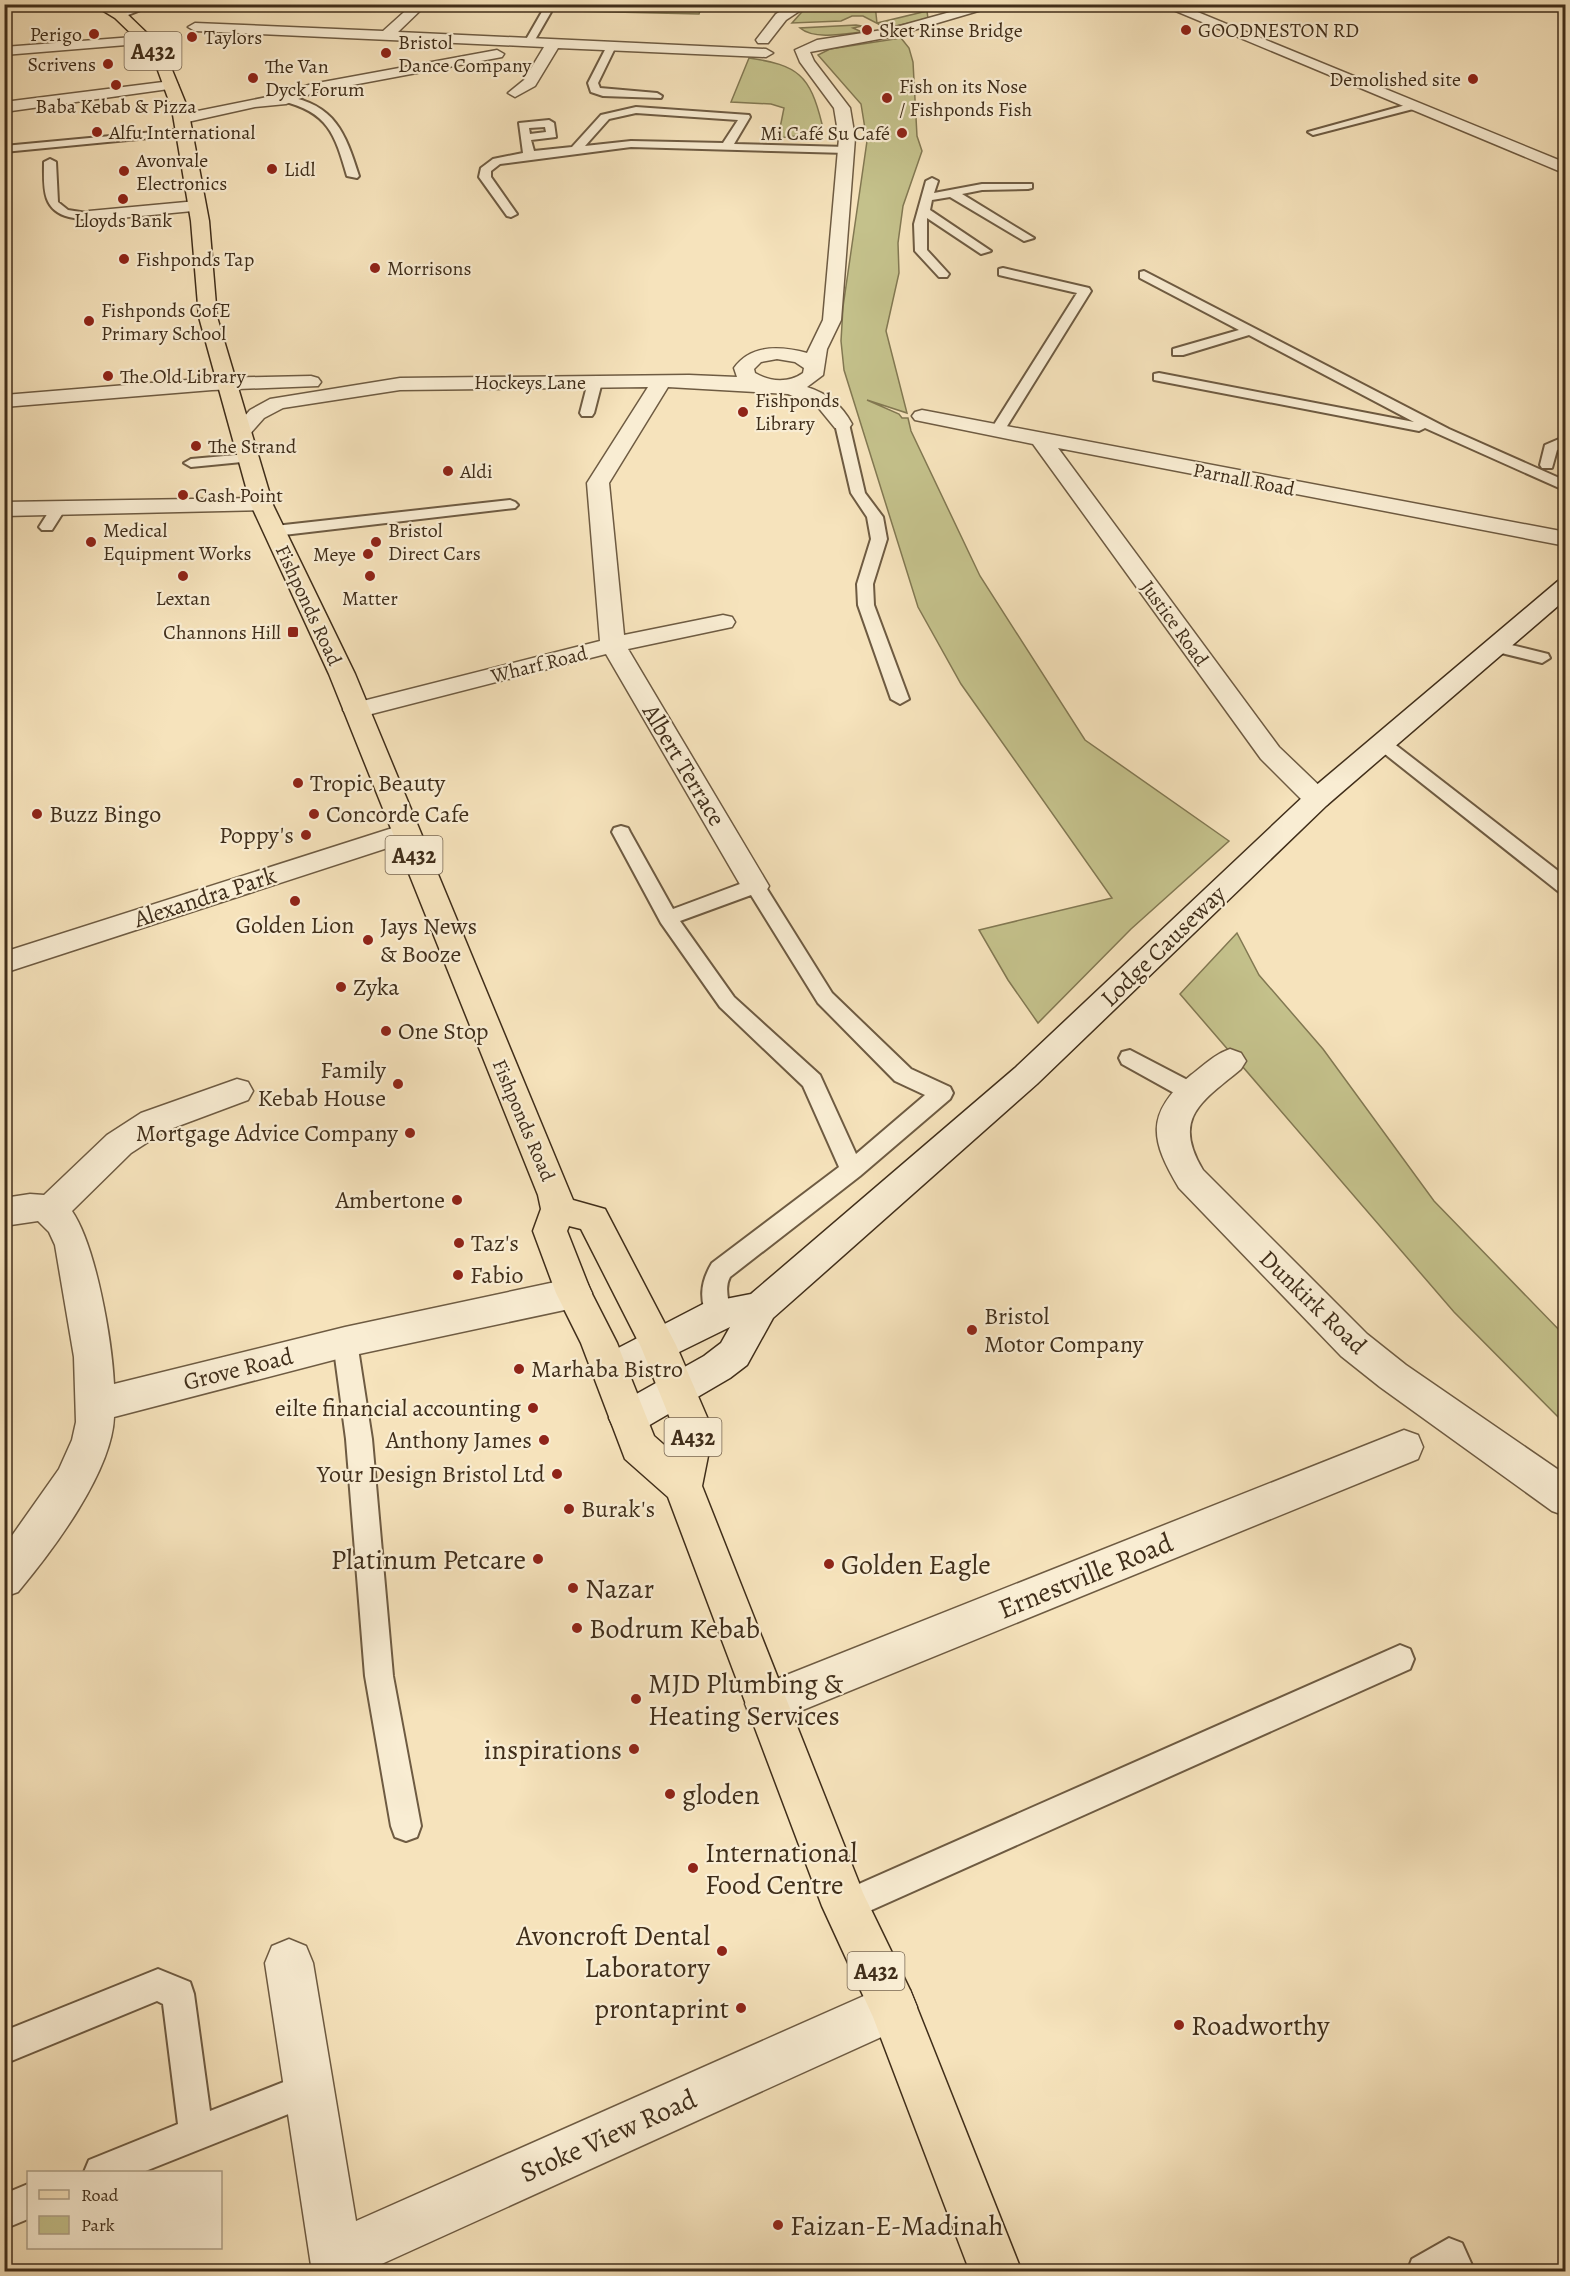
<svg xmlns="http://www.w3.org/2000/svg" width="1570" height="2276" viewBox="0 0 1570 2276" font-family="Alegreya,serif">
<rect width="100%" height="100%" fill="#f6e3bc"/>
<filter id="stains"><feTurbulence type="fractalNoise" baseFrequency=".00333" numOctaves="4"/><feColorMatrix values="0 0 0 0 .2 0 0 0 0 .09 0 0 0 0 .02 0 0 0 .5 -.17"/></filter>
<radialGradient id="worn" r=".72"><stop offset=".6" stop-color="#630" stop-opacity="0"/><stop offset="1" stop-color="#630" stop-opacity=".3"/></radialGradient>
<!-- green -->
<path fill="#c4c18b" stroke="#827852" stroke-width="1.5" d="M809 4 875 5 877 23 927 11 928 19 886 28 863 16H852L841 21 792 23Z
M575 5V4L702 5 699 14 572 11Z
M856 25 862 26 853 28 862 32C845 34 814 40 800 28Z
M901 38 909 48 913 62 917 136 922 151 903 206 898 243 899 273 886 331 907 413 867 400 899 414 902 418H908L911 431 980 576 1085 740 1229 841 1131 929 1038 1023 1008 980 979 930 1112 898 961 684 918 607 844 370 841 341 843 307 867 141 861 104 818 55 830 49Z
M749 58C798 65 810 75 822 124L807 135 778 138 784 108 771 104 731 102Z
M1237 933 1259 975 1323 1049 1434 1201 1565 1336V1424L1454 1312 1180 994Z"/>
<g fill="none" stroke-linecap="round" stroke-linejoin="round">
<!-- service casing -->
<g stroke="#6e5b42" stroke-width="4">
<path id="service" d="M142 4H156L123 17 115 15Z
M543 10 551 12 532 45H526L524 43Z
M608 44 616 46 598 83 600 88 657 93 662 96 661 98 603 96 591 92 588 83Z
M286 96C335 105 345 132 359 176L357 178 347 176C335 134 328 112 282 101L281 99Z
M1413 103 1418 106 1417 108 1313 135 1308 132Z
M636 107 749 115 750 117 734 144 847 147 852 150 847 153 631 147 500 164 491 171V177L517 214 511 217 507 216 479 177 481 168 493 159 523 153 519 123 549 120 554 123 556 137 531 140 534 151 572 147 601 115ZM636 113 738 120 723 143 631 141 585 146 609 119ZM545 127 546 132 530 134 529 128Z
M186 129 191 132 190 134 4 152V146Z
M50 159 56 162 58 202 68 210 93 214V218C85 220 77 219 69 217 41 210 44 186 44 162Z
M932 178 938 181 934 193 982 184H1032V188L1028 189 982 190 962 194 1034 238 1024 241 950 197 932 200 930 210 991 251 981 254 927 218V250L949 274 947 277H939L915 251 914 224 926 181Z
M1003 268 1089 288 1091 291 1004 431 997 435 990 431 1077 293 999 275V269Z
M1144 271 1449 429 1566 481V491L1425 428 1419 431 1154 380V374L1159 373 1414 422 1249 335 1183 355H1173V349L1239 330 1140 278V272Z
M595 378 602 382 594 413 592 416H582L580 413 588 382Z
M842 420 849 424 865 493 883 517 887 539 873 584 874 605 909 699 900 704 891 699 858 605 857 584 871 539 867 517 851 493 835 424Z
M1566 436V446L1557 450 1552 468H1542L1540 465 1545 445Z
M247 454 252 455 254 458 252 461 191 467 184 463 191 459Z
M510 500 515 502 518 505 515 508 275 536 267 531 275 526Z
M58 503 66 508 52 530H42L39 527 53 505Z
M1495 641 1548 654 1550 658 1542 663 1489 650 1487 646Z
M1382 738 1388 739 1566 877V893L1559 892 1376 747 1373 743Z
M621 826 628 828 630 832 673 909 748 881H762L832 993 911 1069 950 1087 953 1093 950 1099 860 1176 730 1277C722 1292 734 1307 727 1321L718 1324 709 1321C699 1300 700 1283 712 1263L839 1167 803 1086 720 1007 661 923 612 832 614 828ZM751 895 818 1003 895 1081 925 1095 856 1154 820 1075 734 997 680 921Z
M1130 1050 1201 1087 1204 1093 1201 1099 1193 1101 1185 1099 1122 1064 1119 1058 1122 1052Z
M345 1331 354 1335 357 1342 372 1439 393 1676 421 1826 417 1837 406 1841 395 1837 391 1826 365 1676 346 1439 333 1342 336 1335Z
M1400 1645 1410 1649 1414 1659 1410 1669 856 1917 845 1922 834 1917 829 1906 834 1895Z
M158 1969 190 1982 194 1994 210 2111 309 2072 321 2077 326 2089 321 2101 143 2172H84L89 2160 178 2124 163 2004 157 2001 4 2064V2031Z
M28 2184V2219L4 2229V2194Z
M1449 2238 1462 2243 1475 2272H1407L1412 2259Z"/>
</g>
<!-- minor casing -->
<g stroke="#6e5b42" stroke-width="3">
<path id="minor" d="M413 4H427L398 32 766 49 773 53 766 57 558 48 535 86 515 97 508 93 524 80 544 47 195 31 188 27 195 23 383 31Z
M793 4 807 6 786 20 768 43H758L756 40 776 14Z
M979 4H1002L890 37 810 52 814 61 850 108 855 138 841 320 827 349 823 375 807 387C828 394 842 405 852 424L849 428H835L817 406 788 394 668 387 609 483 624 635 723 615 732 617 735 622 732 627 628 649 769 886 765 893 755 896 745 893 606 654 356 718 347 715 343 710 347 705 600 641 587 483 648 387 400 390 283 408 264 418 249 435H235L232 431 250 410 270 399 400 378 689 375 737 377 734 368C751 344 781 346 807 353L823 320 839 138 834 108 800 62 795 50 817 40 889 29ZM777 359 795 362 804 368 803 373C789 383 770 382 755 373L754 369 761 362Z
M1159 4H1178L1566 163V174Z
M146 36 153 40 151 43 4 55V47Z
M497 50 504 54 502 57 315 92 286 104 255 107 183 123 175 118 178 115 272 96 312 84Z
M171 81 176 82 178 85 176 88 4 112V102Z
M197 201 203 202 205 206 203 210 89 221 80 216 89 211Z
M311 376 318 378 321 382 318 386 212 390 4 407V395L212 378Z
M922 410 1566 532V546L1058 448 1279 747 1327 793 1331 799 1327 805 1317 808 1307 805 1261 759 1033 444 915 420 912 416 915 412Z
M262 498 270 500 273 505 270 510 4 516V502Z
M405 824 415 827 419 833 415 839 4 973V952Z
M1230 1049 1241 1053 1246 1061 1241 1069C1203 1101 1171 1117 1203 1170L1367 1334 1406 1365 1566 1475V1516L1552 1511 1380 1387 1341 1356 1179 1188C1151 1141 1144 1114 1191 1075 1204 1065 1215 1054 1230 1049Z
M237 1079 248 1082 253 1091 248 1100 165 1131 131 1153 72 1211C96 1246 112 1341 114 1384L345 1327 574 1278 587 1283 592 1293 587 1303 574 1308 345 1357 114 1417C112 1472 53 1550 18 1592L4 1597V1547L59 1469 72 1440 76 1422 74 1357 55 1245 49 1232 38 1221 4 1226V1198L30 1194 44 1195 107 1135 141 1113Z
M1404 1430 1418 1435 1423 1447 1418 1459 766 1725 751 1719 745 1704 751 1689Z
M289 1939 306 1946 313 1963 356 2221 893 1983 910 1990 917 2007 910 2024 364 2272H312L265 1963 272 1946Z"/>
</g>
<!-- secondary casing -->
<g stroke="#402e1a" stroke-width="3">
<path id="secondary" d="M1566 579V599L1327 805 1037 1084 773 1318 747 1365 730 1378 641 1430 628 1435 615 1430 609 1418 615 1406 704 1356 721 1343 730 1327 610 1386 597 1381 592 1370 597 1359 705 1303 751 1294 1015 1068 1307 793 1558 581Z"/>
</g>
<!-- primary casing -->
<g stroke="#402e1a" stroke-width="3">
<path id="primary" d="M92 4H110L125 12 151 37 170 65 188 109 209 221 217 317 273 505 355 674 573 1200 605 1209 676 1345 713 1431 702 1486 863 1893 910 1990 1022 2272H970L873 2017 822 1906 668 1497 625 1459 581 1343 556 1293 533 1231 541 1209 538 1195 329 674 251 505 199 317 191 221 172 109 156 65 141 43 115 18ZM569 1226 581 1229 641 1347 675 1431 671 1451 654 1436 617 1343 591 1292 567 1231Z"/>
</g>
<!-- service -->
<use href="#service" fill="#f9edd3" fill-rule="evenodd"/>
<!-- minor -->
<use href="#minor" fill="#f9edd3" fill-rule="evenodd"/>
<!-- secondary -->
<use href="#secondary" fill="#f9edd3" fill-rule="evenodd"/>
<!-- primary -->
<use href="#primary" fill="#f6e3bc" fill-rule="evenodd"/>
</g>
<!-- markers -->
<g fill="#8f2418" stroke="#f9edd3" stroke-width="2">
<circle cx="867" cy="30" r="6"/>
<circle cx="1186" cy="30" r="6"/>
<circle cx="94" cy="34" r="6"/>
<circle cx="192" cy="37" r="6"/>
<circle cx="386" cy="53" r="6"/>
<circle cx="108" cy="64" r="6"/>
<circle cx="253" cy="78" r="6"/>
<circle cx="1473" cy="79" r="6"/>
<circle cx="116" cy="85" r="6"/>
<circle cx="887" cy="98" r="6"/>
<circle cx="97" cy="132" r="6"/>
<circle cx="902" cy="133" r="6"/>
<circle cx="272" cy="169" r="6"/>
<circle cx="124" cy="171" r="6"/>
<circle cx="123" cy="199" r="6"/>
<circle cx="124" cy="259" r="6"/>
<circle cx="375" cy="268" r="6"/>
<circle cx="89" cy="321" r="6"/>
<circle cx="108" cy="376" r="6"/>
<circle cx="743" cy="412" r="6"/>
<circle cx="196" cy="446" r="6"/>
<circle cx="448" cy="471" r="6"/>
<circle cx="183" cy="495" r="6"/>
<circle cx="91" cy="542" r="6"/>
<circle cx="376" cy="542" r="6"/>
<circle cx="368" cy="554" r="6"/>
<circle cx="183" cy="576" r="6"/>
<circle cx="370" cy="576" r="6"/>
<rect x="287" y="626" width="12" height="12" rx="3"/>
<circle cx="298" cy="783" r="6"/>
<circle cx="37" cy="814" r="6"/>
<circle cx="314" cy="814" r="6"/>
<circle cx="306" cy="835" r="6"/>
<circle cx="295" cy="901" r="6"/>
<circle cx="368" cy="940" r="6"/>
<circle cx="341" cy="987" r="6"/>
<circle cx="386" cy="1031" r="6"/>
<circle cx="398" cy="1084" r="6"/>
<circle cx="410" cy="1133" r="6"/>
<circle cx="457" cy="1200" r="6"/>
<circle cx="459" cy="1243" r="6"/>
<circle cx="458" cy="1275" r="6"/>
<circle cx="972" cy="1330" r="6"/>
<circle cx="519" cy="1369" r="6"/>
<circle cx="533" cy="1408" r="6"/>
<circle cx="544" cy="1440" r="6"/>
<circle cx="557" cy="1474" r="6"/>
<circle cx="569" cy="1509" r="6"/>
<circle cx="538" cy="1559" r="6"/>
<circle cx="829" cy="1564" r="6"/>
<circle cx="573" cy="1588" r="6"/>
<circle cx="577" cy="1628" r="6"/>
<circle cx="636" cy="1699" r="6"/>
<circle cx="634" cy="1749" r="6"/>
<circle cx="670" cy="1794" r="6"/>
<circle cx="693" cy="1868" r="6"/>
<circle cx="722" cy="1951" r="6"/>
<circle cx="741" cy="2008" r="6"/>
<circle cx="1179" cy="2025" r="6"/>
<circle cx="778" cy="2225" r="6"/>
</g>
<g text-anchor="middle" stroke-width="4.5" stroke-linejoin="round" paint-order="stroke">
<!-- far-poi labels -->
<g font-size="20" fill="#402e1a" stroke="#f9edd3" text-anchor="start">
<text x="879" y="37">Sket Rinse Bridge</text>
<text x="1198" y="37">GOODNESTON RD</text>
<text x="82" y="41" text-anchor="end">Perigo</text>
<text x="204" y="44">Taylors</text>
<text x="398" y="49">Bristol<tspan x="398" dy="23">Dance Company</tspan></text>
<text x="96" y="71" text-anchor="end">Scrivens</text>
<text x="265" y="73">The Van<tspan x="265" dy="23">Dyck Forum</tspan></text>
<text x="1461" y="86" text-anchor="end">Demolished site</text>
<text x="899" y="93">Fish on its Nose<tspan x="899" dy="23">/ Fishponds Fish</tspan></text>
<text x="116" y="113" text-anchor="middle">Baba Kebab &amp; Pizza</text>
<text x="109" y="139">Alfu International</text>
<text x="890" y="140" text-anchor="end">Mi Café Su Café</text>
<text x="136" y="167">Avonvale<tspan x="136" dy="23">Electronics</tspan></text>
<text x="284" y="176">Lidl</text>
<text x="123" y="227" text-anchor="middle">Lloyds Bank</text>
<text x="136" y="266">Fishponds Tap</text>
<text x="387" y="275">Morrisons</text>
<text x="101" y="317">Fishponds CofE<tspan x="101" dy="23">Primary School</tspan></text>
<text x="120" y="383">The Old Library</text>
<text x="755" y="407">Fishponds<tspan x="755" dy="23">Library</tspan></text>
<text x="208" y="453">The Strand</text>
<text x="460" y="478">Aldi</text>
<text x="195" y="502">Cash Point</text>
<text x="103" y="537">Medical<tspan x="103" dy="23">Equipment Works</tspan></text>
<text x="388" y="537">Bristol<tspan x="388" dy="23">Direct Cars</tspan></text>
<text x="356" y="561" text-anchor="end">Meye</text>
<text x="183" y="605" text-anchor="middle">Lextan</text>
<text x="370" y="605" text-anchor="middle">Matter</text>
<text x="281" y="639" text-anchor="end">Channons Hill</text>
</g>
<!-- far-street labels -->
<g font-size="20" fill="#402e1a" stroke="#f9edd3">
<text x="530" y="389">Hockeys Lane</text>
<text transform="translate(1244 479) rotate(11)" y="7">Parnall Road</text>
<text transform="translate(309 605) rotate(65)" y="7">Fishponds Road</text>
<text transform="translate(1175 623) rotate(54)" y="7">Justice Road</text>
<text transform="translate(539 664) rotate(-14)" y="7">Wharf Road</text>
<text transform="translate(524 1120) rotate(67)" y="7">Fishponds Road</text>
</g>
<!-- shield labels -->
<g fill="#f9edd3" stroke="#786752" stroke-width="1.5">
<rect x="124.5" y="32" width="57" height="38" rx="4.5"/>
<rect x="385.5" y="836" width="57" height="38" rx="4.5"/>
<rect x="664.5" y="1418" width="57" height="38" rx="4.5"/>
<rect x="847.5" y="1952" width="57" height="38" rx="4.5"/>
</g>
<g font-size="22" font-weight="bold" fill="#402e1a">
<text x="153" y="59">A432</text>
<text x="414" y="863">A432</text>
<text x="693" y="1445">A432</text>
<text x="876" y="1979">A432</text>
</g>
<!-- street labels -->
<g font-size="24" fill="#402e1a" stroke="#f9edd3">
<text transform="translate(684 765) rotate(59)" y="8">Albert Terrace</text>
<text transform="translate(205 897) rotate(-18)" y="8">Alexandra Park</text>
<text transform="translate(1163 946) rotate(-44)" y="8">Lodge Causeway</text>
<text transform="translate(1313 1302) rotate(44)" y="8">Dunkirk Road</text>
<text transform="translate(238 1369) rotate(-14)" y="8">Grove Road</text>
</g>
<!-- poi labels -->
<g font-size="24" fill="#402e1a" stroke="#f9edd3" text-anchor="start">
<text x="310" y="791">Tropic Beauty</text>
<text x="49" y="822">Buzz Bingo</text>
<text x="326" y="822">Concorde Cafe</text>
<text x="294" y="843" text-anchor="end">Poppy's</text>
<text x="295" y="933" text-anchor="middle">Golden Lion</text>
<text x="380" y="934">Jays News<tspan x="380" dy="28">&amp; Booze</tspan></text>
<text x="353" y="995">Zyka</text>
<text x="398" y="1039">One Stop</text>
<text x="386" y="1078" text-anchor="end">Family<tspan x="386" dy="28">Kebab House</tspan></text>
<text x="398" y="1141" text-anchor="end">Mortgage Advice Company</text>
<text x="445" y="1208" text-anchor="end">Ambertone</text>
<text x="471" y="1251">Taz's</text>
<text x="470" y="1283">Fabio</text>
<text x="984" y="1324">Bristol<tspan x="984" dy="28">Motor Company</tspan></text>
<text x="531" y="1377">Marhaba Bistro</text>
<text x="521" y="1416" text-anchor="end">eilte financial accounting</text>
<text x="532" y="1448" text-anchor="end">Anthony James</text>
<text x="545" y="1482" text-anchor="end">Your Design Bristol Ltd</text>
<text x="581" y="1517">Burak's</text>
</g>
<!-- near-poi labels -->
<g font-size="28" fill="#402e1a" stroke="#f9edd3" text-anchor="start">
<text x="526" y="1569" text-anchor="end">Platinum Petcare</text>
<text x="841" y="1574">Golden Eagle</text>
<text x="585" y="1598">Nazar</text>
<text x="589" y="1638">Bodrum Kebab</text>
<text x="648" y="1693">MJD Plumbing &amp;<tspan x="648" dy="32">Heating Services</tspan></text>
<text x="622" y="1759" text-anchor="end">inspirations</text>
<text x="682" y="1804">gloden</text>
<text x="705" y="1862">International<tspan x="705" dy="32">Food Centre</tspan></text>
<text x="710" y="1945" text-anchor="end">Avoncroft Dental<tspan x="710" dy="32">Laboratory</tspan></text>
<text x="729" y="2018" text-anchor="end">prontaprint</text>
<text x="1191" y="2035">Roadworthy</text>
<text x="790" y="2235">Faizan-E-Madinah</text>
</g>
<!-- near-street labels -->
<g font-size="28" fill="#402e1a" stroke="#f9edd3">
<text transform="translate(1085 1575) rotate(-22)" y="10">Ernestville Road</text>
<text transform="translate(608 2135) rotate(-24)" y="10">Stoke View Road</text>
</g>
</g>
<!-- margin -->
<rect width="1570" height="2276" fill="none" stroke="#f6e3bc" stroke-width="24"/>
<rect x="6" y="6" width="1558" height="2264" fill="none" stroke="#402e1a" stroke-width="3"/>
<rect x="12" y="12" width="1546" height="2252" fill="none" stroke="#402e1a" stroke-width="1.5"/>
<!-- legend -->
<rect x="27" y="2171" width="195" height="78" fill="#f9edd3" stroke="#afa189" stroke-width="1.5"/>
<rect x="39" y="2190" width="30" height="9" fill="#f6e3bc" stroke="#afa189" stroke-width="1.5"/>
<text x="81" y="2201" font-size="18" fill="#402e1a">Road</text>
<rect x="39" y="2216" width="30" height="18" fill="#c4c18b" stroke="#afa189" stroke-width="1.5"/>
<text x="81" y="2231" font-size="18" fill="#402e1a">Park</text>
<rect width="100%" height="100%" filter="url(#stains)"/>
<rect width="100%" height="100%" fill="url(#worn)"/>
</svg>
